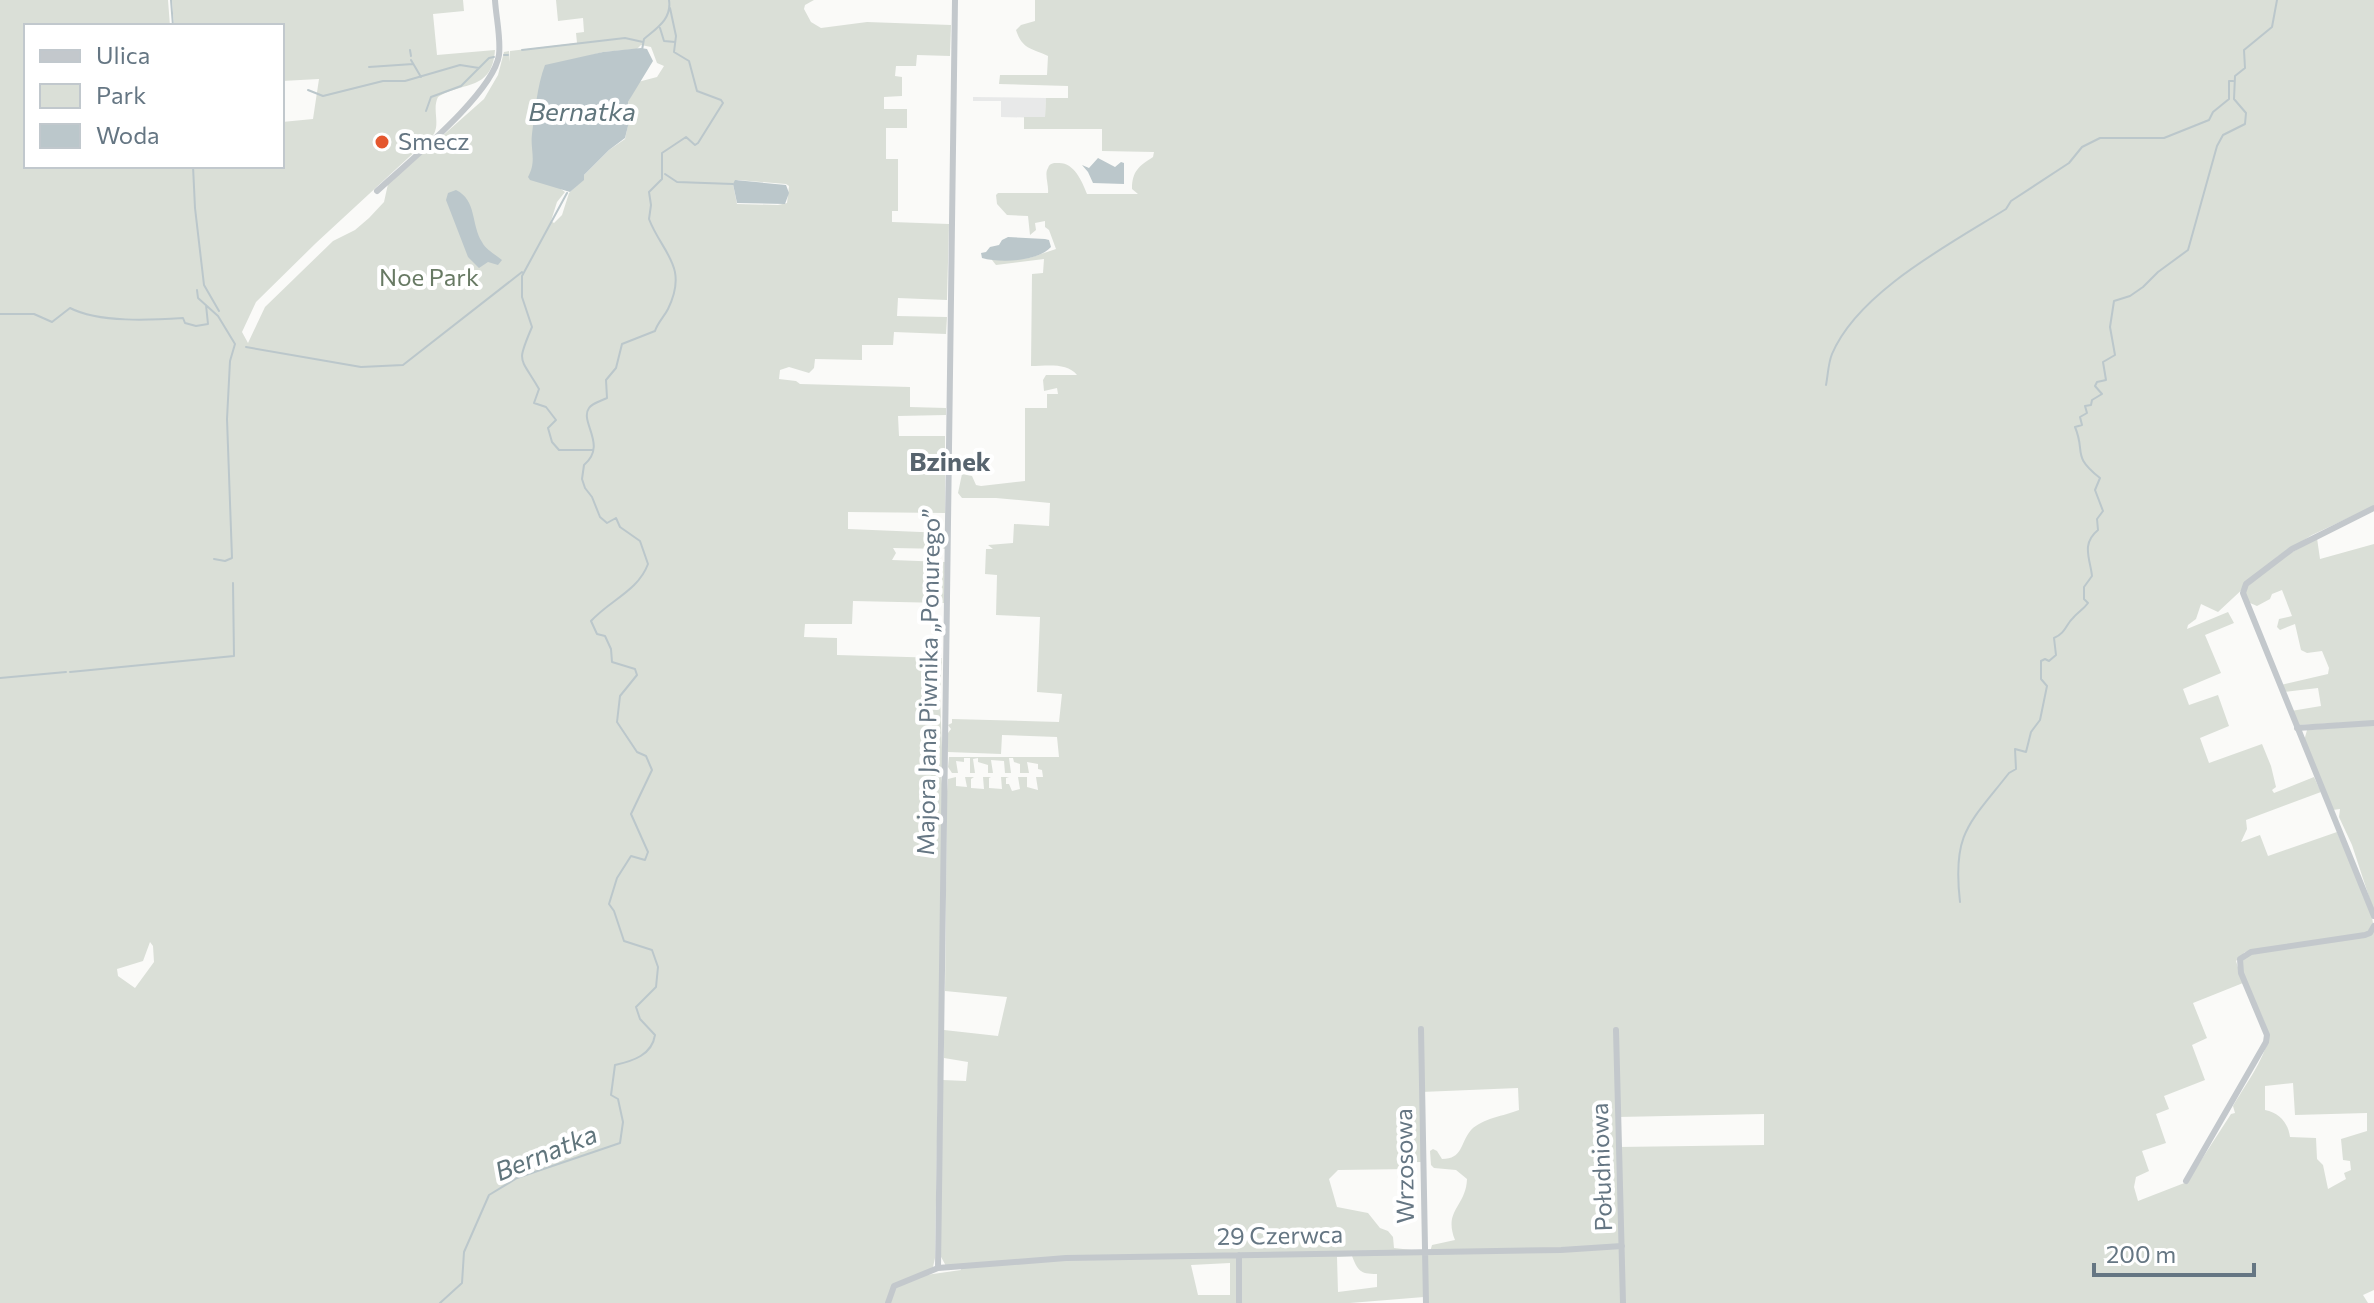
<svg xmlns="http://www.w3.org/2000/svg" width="2374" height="1303" viewBox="0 0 2374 1303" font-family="Commissioner,sans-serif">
<rect width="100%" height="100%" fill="#fafaf8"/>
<!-- built -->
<path fill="#e8e9e9" d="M973 97 1046 98 1045 118 1001 117V101H973Z"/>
<!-- green -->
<path fill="#dadfd7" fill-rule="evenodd" d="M0 0H168L170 26H26V166H282V122L313 119 319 79 282 81V26H174L172 0H463L464 11 433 14 437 55 495 50C492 91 464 81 438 97 432 109 440 122 434 134L316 243 256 302 242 332 248 343 265 307 333 241 355 230 369 218 384 202 388 184 484 99 498 75 504 52 509 51V62L510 51 577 43 576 33 584 32 583 18 558 21 556 0H814L805 5 804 9 811 22 821 28 867 22 951 25 950 56 917 55 916 66H896L895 76 902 77V96L884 97V109H907V128H886V159H898V211H892V222L949 224 947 300 898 298 897 316 947 317 946 334 894 332 893 345H862V360L815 359 814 368 809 373 789 367 780 370 779 379 796 381 800 384 910 387V407L946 408V415L898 416 899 436H945V513L848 512V529L945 533V549L893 548 896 553 892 560 945 562 944 603 853 601 852 624H805L804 637 837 638V655L942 658 940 692 936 695 940 696 943 773 941 776 943 792H947L948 779 956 777V786L967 787 965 777H974L971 779V788L984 789 983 777H991L989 778V788L1002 789 1001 777H1009L1006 778V784H1009L1012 791 1020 789 1018 777H1027V787L1038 790 1036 777H1043L1042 770 1038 769V764L1027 762 1029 773H1020V764L1014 762 1013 758H1009L1011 773H1005L1004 761 991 760 993 773H988V765L978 762V758L973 759 975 773H970V758H964V762L956 761 958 773H952L948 767 949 757H1059L1057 737 1002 735 1001 754 948 752V733L951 729 948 725 952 723V719L1059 722 1062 694 1037 692 1040 617 996 615 997 575 985 574 986 549H993L988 545 1013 543 1014 524 1049 526 1050 503 996 498H962L958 493 962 474 972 476 976 485 981 486 1025 481V408H1047V394H1058L1057 388 1044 391 1043 380 1046 375H1077C1067 362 1046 366 1031 366L1032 274 1043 273 1044 259 996 265 992 260 1029 258 1056 249 1049 230 1045 227V221L1035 223 1036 230 1030 235 1028 216 1007 215 997 204 996 195 998 193H1048C1049 185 1044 174 1048 168 1050 163 1053 163 1058 163 1074 162 1082 181 1087 194H1138L1132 189C1132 171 1139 166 1153 157L1154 152 1102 151V129H1024V117H1045L1046 98H1068V86L999 84 1000 75H1047L1048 56C1031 48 1022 49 1016 30L1021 25 1035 21V0H2374V506L2312 535 2277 557 2218 612 2201 604 2196 619 2188 625 2187 629 2228 612 2234 623 2205 635 2221 673 2183 689 2189 705 2218 695 2229 726 2200 738 2209 763 2262 744 2271 766 2276 787 2272 790 2274 793 2314 777 2321 792 2246 820 2247 829 2241 842 2260 835 2268 856 2337 832 2371 912 2373 923 2369 931 2363 934 2245 952 2236 961 2243 983 2193 1003 2207 1038 2192 1045 2205 1080 2164 1096 2169 1109 2156 1114 2166 1143 2142 1151 2149 1171 2136 1177 2134 1187 2138 1201 2187 1182 2231 1114 2235 1113 2233 1106C2242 1090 2266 1057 2267 1040 2270 1014 2234 981 2243 957L2252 954 2366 937 2374 931V1290L2363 1295 2368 1303H1425L1424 1297 1350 1303H0ZM641 45 651 47 657 63 664 66 657 77 638 82 628 102 630 116 625 139 609 150 584 175 583 180 569 193 562 215 554 223 551 221 557 202 565 192 540 174 538 168 543 156 535 154 533 135 539 133 534 130V124L540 121 536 117C545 112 544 100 542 90L558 91V85L555 88 553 86 558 80 554 75 566 65 576 64 578 59 603 52 637 49ZM738 180 786 184 789 186 787 203 778 205 737 204 733 184ZM947 792 945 991 1007 997 998 1036 944 1030V1058L968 1062 966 1081 943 1080 940 1255 946 1266 960 1267 961 1270 926 1275 925 1272 933 1267 935 1258 943 793ZM150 942 153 946 154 962 135 988 118 976 117 969 143 961ZM2293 1083 2295 1115 2367 1113V1131L2341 1139 2343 1160 2350 1161 2351 1170 2344 1173 2346 1179 2328 1189 2323 1165 2317 1159 2316 1138 2290 1137C2288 1122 2279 1113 2265 1110V1086ZM1518 1088 1519 1110C1504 1116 1483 1118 1471 1130 1460 1143 1463 1159 1442 1159L1437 1151 1433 1149 1430 1151 1431 1165 1434 1168 1456 1170 1467 1179C1466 1207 1443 1210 1455 1240L1432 1245 1430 1252 1394 1248 1393 1237 1388 1231 1380 1228 1368 1213 1337 1207 1329 1179 1338 1170 1409 1169 1410 1162H1422L1421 1092ZM1764 1114V1145L1618 1147V1117ZM1352 1256C1358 1271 1360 1274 1377 1274V1287L1338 1292 1337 1257ZM1230 1263V1295H1198L1191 1265Z
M2317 538 2320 559 2374 544V721L2299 725 2291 711 2321 706 2318 688 2284 692 2281 685 2328 674 2329 668 2322 651 2307 653 2301 650 2295 624 2280 630 2277 627 2279 619 2292 616 2282 590 2272 594 2270 599 2257 606 2250 603 2244 596 2245 588 2277 561Z
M2374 725V912L2352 845 2339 817 2340 809 2333 810 2304 741 2307 730Z"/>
<!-- water -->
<path fill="#bbc7cb" d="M641 48 647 49 653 61 628 102 629 122 625 138 609 150 584 175V180L570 192 530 180 528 177C537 161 530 150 532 134 535 112 537 86 545 65L603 52Z
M1098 158 1115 167 1121 162 1124 163V184L1093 183 1088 172 1082 165 1089 168Z
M735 180 786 185 789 193 785 204 737 203 733 184Z
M456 190C477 200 471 225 482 242 486 250 495 254 502 260L498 265 488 262 479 268 468 257 446 200 448 193Z
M1008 237 1045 239 1049 240 1051 247C1037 262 1000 263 982 258L981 253 986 252 990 247 999 245 1002 240Z"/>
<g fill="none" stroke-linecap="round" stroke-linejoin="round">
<!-- stream -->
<path stroke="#bbc7cb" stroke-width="2" d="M171 0 173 26
M660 28 664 41 675 42
M410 50 411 56
M522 50 625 38 643 42
M642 50 644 39C657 28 672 19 669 0
M504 55H508
M411 60 421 77
M369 67 413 64
M308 90 323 96 383 81H405L460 65 479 68
M426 111 431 97 461 86 489 58 494 57
M193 166 195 208 204 285 219 311
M665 174 677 182 733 184
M567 193 522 276V297L532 327C516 364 520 356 539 389L534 403 546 407 556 420 548 428 552 442 559 450H592
M197 290 198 298 218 316 235 344 230 361 227 419 232 558 225 561 214 559
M0 314H34L52 322 70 308C99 323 152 320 183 318L185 323 196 326 208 324 206 305
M246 347 361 367 403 365 522 272
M1826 385C1828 375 1828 364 1832 354 1858 292 1950 244 2006 209L2011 201 2069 163 2082 147 2100 138H2164L2209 120 2213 112 2229 99V81H2233
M70 672 234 656 233 583
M0 678 66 672
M1960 902C1952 833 1969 824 2009 773L2016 769 2015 749 2026 752 2031 732 2040 720 2047 686 2041 679V661L2045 659 2049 661 2056 655 2054 638C2066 633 2066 624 2073 618 2078 612 2083 610 2088 603L2084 599V587L2092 576C2090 558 2081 544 2098 530L2097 519 2103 511 2095 490 2100 478C2071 455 2086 453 2075 427L2082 425 2080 417 2087 413 2085 406 2091 405 2092 400 2102 394 2095 386 2097 382 2106 380 2103 362 2115 355 2110 327 2114 301 2130 296 2143 287 2158 272 2188 250 2217 146 2223 135 2245 124 2246 113 2234 99 2235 76 2245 68 2244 50 2272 27 2277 0
M440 1303 462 1283 464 1252 489 1195 517 1178 620 1143 623 1122 618 1099 611 1095 615 1065C633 1061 652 1055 655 1035L640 1019 636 1007 656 987 658 967 652 950 624 941 614 911 609 904 617 878 631 856 645 860 648 852 631 814 652 770 646 756 637 752 617 722 620 696 637 675 635 669 612 662 611 649 605 636 597 634 591 621C610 600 638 591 648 564L640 541 620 527 616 518 607 523 600 517 592 497 585 488 582 479 584 465C608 445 579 422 589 408 592 403 601 401 607 398L606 380 616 368 622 344 655 331C658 322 664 317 668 309 689 266 662 253 649 219L651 205 649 192 662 179V153L686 137 695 145 698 143 723 103 721 100 697 91 689 61 674 52 676 36 670 8"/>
<!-- street -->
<path stroke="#c3c8cc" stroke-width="6" d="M377 191C407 163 493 94 499 55 501 38 496 17 495 0
M2374 508 2292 549 2246 584 2243 593 2374 916
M2297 728 2374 723
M1421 1029 1426 1303
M1616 1030 1623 1303
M2186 1181 2266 1042 2267 1035 2241 973 2240 959 2251 952 2365 935 2370 933 2374 926
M1239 1255V1303
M938 1268 955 0
M938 1268 1066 1258 1561 1250 1622 1246
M888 1303 894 1286 938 1268"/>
</g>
<!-- markers -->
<circle fill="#e4572e" stroke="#fff" stroke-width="3" cx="382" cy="142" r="8"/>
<g text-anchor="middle" stroke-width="8" stroke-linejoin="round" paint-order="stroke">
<!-- poi labels -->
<g font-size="24" fill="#657683" stroke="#fff" text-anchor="start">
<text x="398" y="150">Smecz</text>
</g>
<!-- park labels -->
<g font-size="24" fill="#687a64" stroke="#fff">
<text x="429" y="286">Noe Park</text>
</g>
<!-- street labels -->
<g font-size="24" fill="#657683" stroke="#fff">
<text transform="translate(929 682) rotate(-89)" y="8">Majora Jana Piwnika „Ponurego”</text>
<text transform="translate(1405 1166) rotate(-91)" y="8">Wrzosowa</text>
<text transform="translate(1602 1167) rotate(-92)" y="8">Południowa</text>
<text transform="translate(1280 1236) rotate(-1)" y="8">29 Czerwca</text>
</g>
<!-- water labels -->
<g font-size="26" font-style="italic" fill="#60757c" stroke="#fff">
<text x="582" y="121">Bernatka</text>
<text transform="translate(546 1153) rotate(-22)" y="9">Bernatka</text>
</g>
<!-- neighbourhood labels -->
<g font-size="26" font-weight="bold" fill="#57646e" stroke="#fff">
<text x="950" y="471">Bzinek</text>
</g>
</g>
<!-- legend -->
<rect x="24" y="24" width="260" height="144" fill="#ffffff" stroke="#c1c8cd" stroke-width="2"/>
<rect x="40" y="50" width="40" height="12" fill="#c3c8cc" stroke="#c1c8cd" stroke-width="2"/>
<text x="96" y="64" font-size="24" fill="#657683">Ulica</text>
<rect x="40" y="84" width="40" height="24" fill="#dadfd7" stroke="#c1c8cd" stroke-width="2"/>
<text x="96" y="104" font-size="24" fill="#657683">Park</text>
<rect x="40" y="124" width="40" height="24" fill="#bbc7cb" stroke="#c1c8cd" stroke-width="2"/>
<text x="96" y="144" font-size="24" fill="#657683">Woda</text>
<!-- scale -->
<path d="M2094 1263v12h160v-12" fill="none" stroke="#657683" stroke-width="4"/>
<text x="2106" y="1263" font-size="24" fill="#657683" stroke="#ffffff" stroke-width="6" paint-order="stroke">200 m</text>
</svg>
